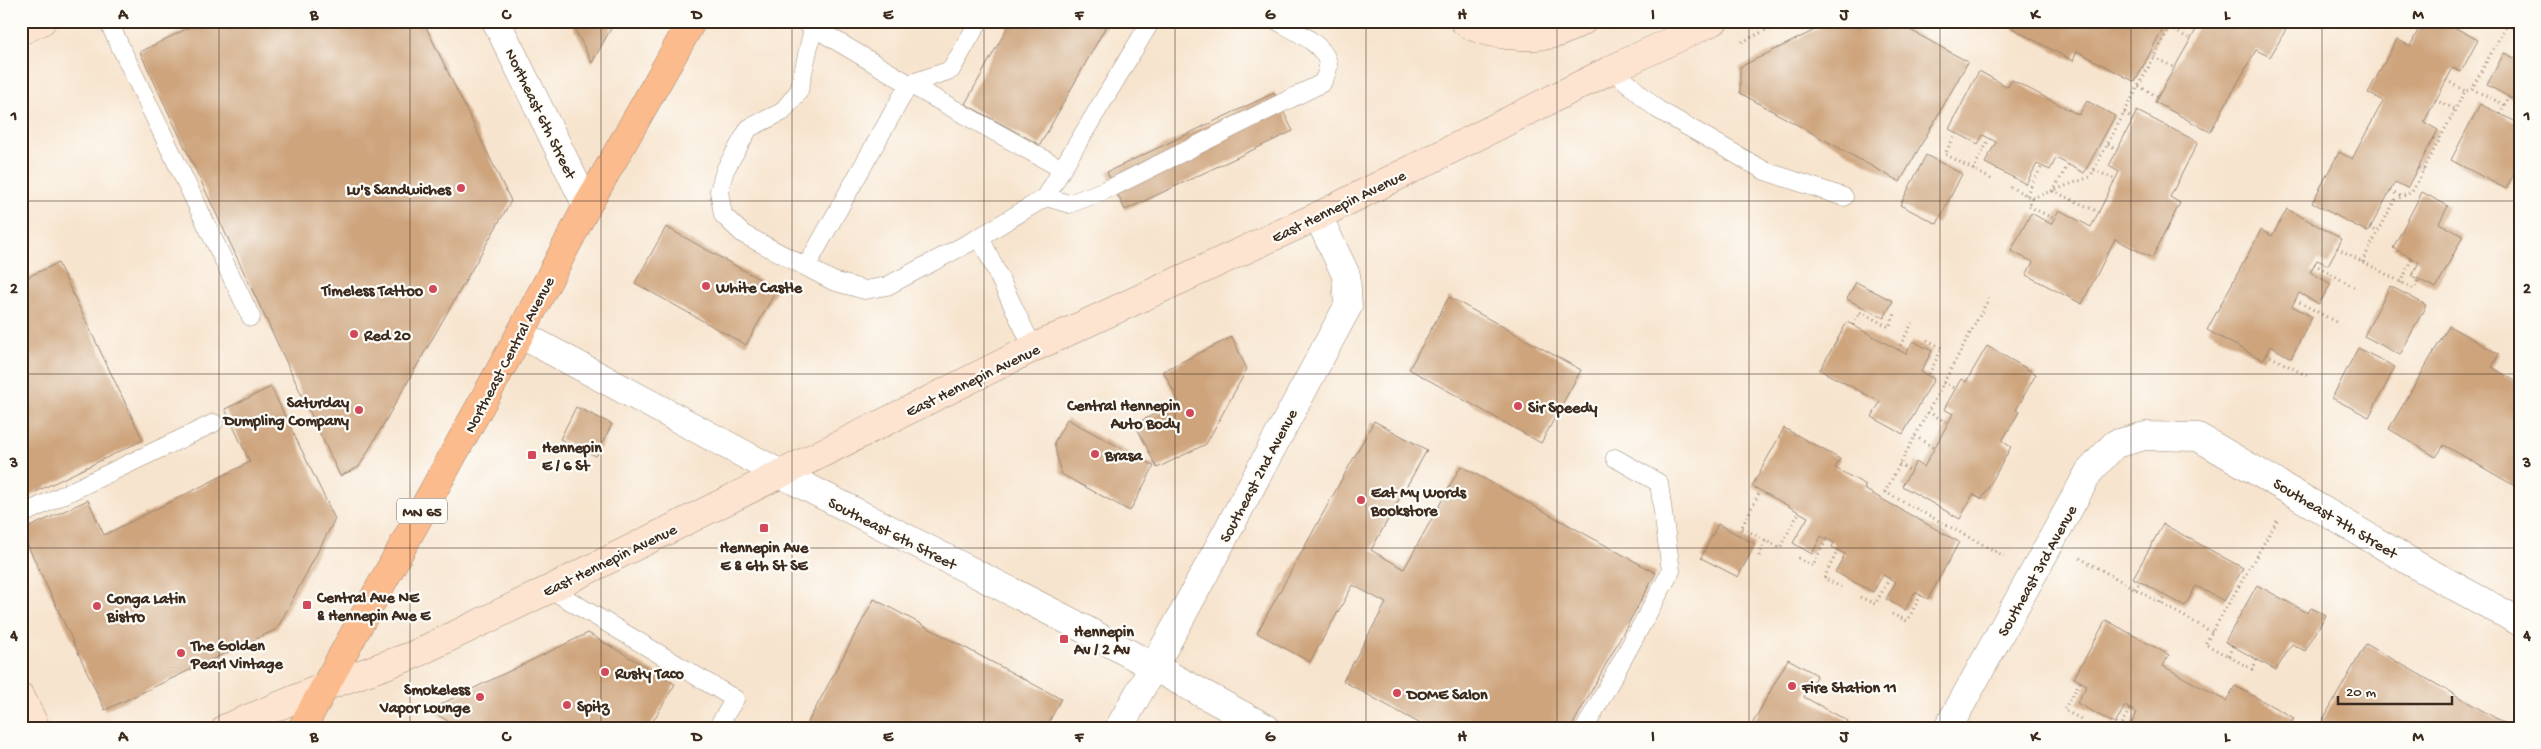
<svg xmlns="http://www.w3.org/2000/svg" width="2541" height="749" viewBox="0 0 2541 749" font-family="'Gochi Hand',sans-serif">
<rect width="100%" height="100%" fill="#fdfcf7"/>
<filter id="ink" filterUnits="userSpaceOnUse"><feTurbulence type="fractalNoise" baseFrequency=".02" numOctaves="2"/><feDisplacementMap in="SourceGraphic" scale="10" xChannelSelector="R" yChannelSelector="G"/><feConvolveMatrix kernelMatrix="1 2 1 2 8 2 1 2 1" color-interpolation-filters="sRGB"/></filter>
<filter id="wash" filterUnits="userSpaceOnUse"><feTurbulence type="fractalNoise" baseFrequency=".0096" numOctaves="4" result="noise"/><feDisplacementMap in="SourceGraphic" scale="20" xChannelSelector="R" yChannelSelector="G"/><feGaussianBlur stdDeviation="1.12" result="paint"/><feColorMatrix in="noise" values="0 0 0 0 0 0 0 0 0 0 0 0 0 0 0 0 0 1.4 0 .05"/><feComposite in="paint" operator="in"/></filter>
<g filter="url(#wash)">
<rect width="100%" height="100%" fill="#f7e4ce"/>
<g id="blocks">
<!-- building -->
<path fill="#cea47d" d="M202 21H423L511 201 359 467 340 476 140 52Z
M571 21H615L592 63Z
M1011 21H1109L1040 145 965 104Z
M1833 21H1848L1859 28 1863 21H1894L1968 62 1900 182 1740 93V67Z
M2008 21H2156L2164 26 2135 82 2077 51 2073 61 2006 25Z
M2201 21 2211 25 2214 21H2291L2270 57 2256 50 2210 132 2155 102Z
M2423 21H2443L2478 40 2461 72 2453 68 2424 122 2438 130 2407 188 2395 182 2368 232 2312 203 2339 152 2352 159 2383 101 2368 93 2397 39 2410 46Z
M2504 53 2520 61V103L2487 85Z
M1979 71 2008 87 2012 80 2079 115 2087 101 2115 116 2084 173 2056 158 2050 170 2037 164 2026 184 1985 163 1996 142 1983 135 1978 144 1949 129Z
M1274 93 1293 131 1125 210 1107 172Z
M2480 104 2520 124V161L2506 189 2451 160Z
M2137 111 2198 142 2170 197 2180 203 2152 258 2115 239 2082 304 2026 275 2033 262 2011 251 2031 213 2051 224 2059 210 2091 227 2119 172 2109 166Z
M1926 155 1962 174 1937 224 1900 205Z
M2422 192 2448 206 2439 223 2463 236 2436 288 2412 276 2419 262 2393 248Z
M2287 209 2342 239 2328 265 2317 260 2310 272 2331 284 2319 304 2299 293 2292 306 2312 317 2291 358 2270 346 2263 360 2207 330 2261 230 2272 236Z
M666 227 777 289 746 345 635 283Z
M58 263 143 440 21 499V280Z
M1856 282 1893 301 1884 318 1847 299Z
M2390 286 2426 305 2400 355 2364 336Z
M1449 297 1581 370 1541 443 1409 369Z
M1847 322 1906 354 1913 341 1932 351 1921 372 1934 379 1903 434 1872 417 1880 402 1820 370Z
M2449 326 2499 354 2492 367 2520 384V489L2444 445 2436 457 2389 429Z
M1232 337 1247 369 1206 444 1157 468 1135 424 1179 402 1163 371Z
M1987 346 2036 374 2016 410 2019 412 2002 441 2011 447 1982 499 1973 494 1960 519 1902 486 1916 462 1924 467 1953 414 1944 409 1961 379 1966 382Z
M2358 348 2395 367 2369 417 2332 398Z
M271 387 335 519 277 629 105 710 21 531 88 500 104 535 250 462 225 409Z
M576 407 612 424 596 456 560 439Z
M1067 419 1154 466 1130 511 1061 474 1054 443Z
M1374 421 1427 450 1371 550 1404 569 1461 466 1656 573 1571 728H1428L1343 681 1386 603 1353 585 1310 662 1257 633Z
M1784 428 1840 459 1835 468 1866 485 1864 489 1959 542 1928 599 1915 592 1905 610 1886 599 1896 582 1883 575 1873 592 1835 572 1845 554 1832 547 1834 543 1821 536 1812 554 1793 543 1808 517 1752 486Z
M1718 524 1755 544 1738 577 1701 558Z
M2163 524 2243 568 2224 601 2196 586 2185 606 2133 578Z
M2257 585 2308 613 2311 608 2326 615 2305 651 2292 644 2276 670 2225 642Z
M874 599 1061 699 1046 728H805Z
M2106 620 2169 655 2163 666 2226 701 2235 686 2294 718 2289 728H2138L2131 724 2137 713 2125 706 2115 724 2077 703 2087 685 2074 678Z
M588 633 675 684 649 728H460L429 710Z
M2366 644 2513 728H2318Z
M1788 659 1817 675 1804 697 1848 721 1844 728H1750Z"/>
</g>
</g>
<g filter="url(#ink)">
<use href="#blocks" fill-opacity="0" stroke="#998776" stroke-width="1"/>
<g fill="none" stroke-linecap="round" stroke-linejoin="round">
<!-- lane casing -->
<g stroke="#998776" stroke-width="19">
<path id="lane" d="M108 21 251 317
M803 21 909 84 806 267
M813 28 799 91 782 112 749 128 725 170 719 191 723 215 743 234 833 281 865 290 887 286 980 237 1046 197 1062 169
M1612 69 1657 109 1765 171 1844 197
M909 84 1062 169 1151 21
M909 84 951 70 979 21
M1046 197 1069 204 1113 187 1322 83C1324 79 1328 72 1328 68 1330 46 1293 30 1277 21
M980 237 1033 348
M21 515 214 423
M550 589 735 699 717 728
M1585 728 1671 571 1659 483 1615 458"/>
</g>
<!-- street casing -->
<g stroke="#998776" stroke-width="29">
<path id="street" d="M496 21 587 206
M520 334 781 474 1073 623 1266 728
M1119 728 1179 621 1348 306 1346 275 1318 216
M1948 728 2089 472 2115 444 2145 436 2198 437 2423 569 2520 622"/>
</g>
<!-- secondary casing -->
<g stroke="#998776" stroke-width="29">
<path id="secondary" d="M1464 21C1481 36 1533 39 1554 34 1564 32 1574 25 1583 21
M21 31 42 21
M21 697 36 728
M226 728 324 687 411 656 550 589 1033 348 1318 216 1612 69 1714 21"/>
</g>
<!-- primary casing -->
<g stroke="#998776" stroke-width="29">
<path id="primary" d="M302 728 520 334 587 206 692 21"/>
</g>
<!-- path -->
<path stroke="#998776" stroke-width="3" stroke-dasharray="1 4" stroke-linecap="butt" d="M2158 23 2159 21
M2170 28 2190 39
M2511 28 2515 21
M1742 42 1784 21
M2154 57 2175 68
M2446 80 2465 91
M2139 86 2158 97
M2472 89 2505 105
M2435 100 2455 109
M2124 113 2133 118
M2500 114 2509 97
M2516 123 2520 116
M1956 133 1945 154 1991 179
M2434 137 2439 139
M2108 144 2117 149
M2068 165 2053 191 2099 212
M2418 168 2424 170
M1973 170 1989 139
M2094 170 2115 179
M2010 187 2032 198 2090 177 2173 21
M2390 191 2402 197
M2026 195 2042 166
M2032 198 2028 206 2055 219
M2370 227 2378 232
M2337 248 2414 289 2419 279
M2362 262 2395 200 2412 192 2465 91 2472 89 2506 25
M2314 264 2357 289
M2401 283 2412 258
M1989 298 1885 492 2004 556
M2295 300 2338 323
M1853 325 1860 312 1889 327 1895 314
M1927 340 1942 348 1928 376
M1898 350 1912 323
M2266 354 2309 377
M1943 383 1956 389
M1928 412 1948 423
M1915 436 1934 448
M1899 464 1911 471
M1742 528 1780 548 1799 512
M1738 535 1760 491
M1838 550 1824 578 1841 587
M1759 556 1766 540
M1798 558 1813 566 1827 538
M2080 558 2212 632
M2135 589 2140 582
M1860 597 1875 604 1890 578
M2161 603 2165 596
M1892 614 1907 621 1921 595
M2228 656 2233 646
M2257 660 2252 669 2205 644 2277 521
M2080 682 2064 710 2081 719
M2119 728 2130 709
M2137 728V727"/>
<!-- lane -->
<use href="#lane" stroke="#fff" stroke-width="18"/>
<!-- street -->
<use href="#street" stroke="#fff" stroke-width="28"/>
<!-- secondary -->
<use href="#secondary" stroke="#fde4d1" stroke-width="28"/>
<!-- primary -->
<use href="#primary" stroke="#fbbb8d" stroke-width="28"/>
</g>
</g>
<!-- grid -->
<path fill="none" stroke="#3b2a1e" stroke-width="1" stroke-opacity="0.55" d="M219 21V728M410 21V728M601 21V728M792 21V728M984 21V728M1175 21V728M1366 21V728M1557 21V728M1749 21V728M1940 21V728M2131 21V728M2322 21V728M21 201H2520M21 374H2520M21 548H2520"/>
<!-- markers -->
<g fill="#d1495b" stroke="#fdfcf7" stroke-width="2">
<circle cx="461" cy="188" r="5"/>
<circle cx="706" cy="286" r="5"/>
<circle cx="433" cy="289" r="5"/>
<circle cx="354" cy="334" r="5"/>
<circle cx="1518" cy="406" r="5"/>
<circle cx="359" cy="410" r="5"/>
<circle cx="1190" cy="413" r="5"/>
<circle cx="1095" cy="454" r="5"/>
<rect x="527" y="450" width="10" height="10" rx="2.5"/>
<circle cx="1361" cy="500" r="5"/>
<rect x="759" y="523" width="10" height="10" rx="2.5"/>
<rect x="302" y="600" width="10" height="10" rx="2.5"/>
<circle cx="97" cy="606" r="5"/>
<rect x="1059" y="634" width="10" height="10" rx="2.5"/>
<circle cx="181" cy="653" r="5"/>
<circle cx="605" cy="672" r="5"/>
<circle cx="1792" cy="686" r="5"/>
<circle cx="1397" cy="693" r="5"/>
<circle cx="480" cy="697" r="5"/>
<circle cx="567" cy="705" r="5"/>
</g>
<g text-anchor="middle" stroke-width="4.5" stroke-linejoin="round" paint-order="stroke">
<!-- shield labels -->
<rect fill="#fdfcf7" stroke="#75695f" stroke-width="1" x="397" y="498.5" width="50" height="25" rx="4"/>
<g font-size="15" font-weight="bold" fill="#3b2a1e">
<text x="422" y="516">MN 65</text>
</g>
<!-- street labels -->
<g font-size="16" fill="#3b2a1e" stroke="#fdfcf7">
<text transform="translate(542 113) rotate(64)" y="6">Northeast 6th Street</text>
<text transform="translate(1338 205) rotate(-26)" y="6">East Hennepin Avenue</text>
<text transform="translate(508 354) rotate(-62)" y="6">Northeast Central Avenue</text>
<text transform="translate(972 379) rotate(-26)" y="6">East Hennepin Avenue</text>
<text transform="translate(1257 475) rotate(-62)" y="6">Southeast 2nd Avenue</text>
<text transform="translate(2336 517) rotate(31)" y="6">Southeast 7th Street</text>
<text transform="translate(893 532) rotate(27)" y="6">Southeast 6th Street</text>
<text transform="translate(609 559) rotate(-26)" y="6">East Hennepin Avenue</text>
<text transform="translate(2036 570) rotate(-61)" y="6">Southeast 3rd Avenue</text>
</g>
<!-- poi labels -->
<g font-size="16" font-weight="bold" fill="#3b2a1e" stroke="#fdfcf7" text-anchor="start">
<text x="451" y="194" text-anchor="end">Lu's Sandwiches</text>
<text x="716" y="292">White Castle</text>
<text x="423" y="295" text-anchor="end">Timeless Tattoo</text>
<text x="364" y="340">Red 20</text>
<text x="349" y="407" text-anchor="end">Saturday<tspan x="349" dy="18">Dumpling Company</tspan></text>
<text x="1180" y="410" text-anchor="end">Central Hennepin<tspan x="1180" dy="18">Auto Body</tspan></text>
<text x="1528" y="412">Sir Speedy</text>
<text x="542" y="452">Hennepin<tspan x="542" dy="18">E / 6 St</tspan></text>
<text x="1105" y="460">Brasa</text>
<text x="1371" y="497">Eat My Words<tspan x="1371" dy="18">Bookstore</tspan></text>
<text x="764" y="552" text-anchor="middle">Hennepin Ave<tspan x="764" dy="18">E &amp; 6th St SE</tspan></text>
<text x="317" y="602">Central Ave NE<tspan x="317" dy="18">&amp; Hennepin Ave E</tspan></text>
<text x="107" y="603">Conga Latin<tspan x="107" dy="18">Bistro</tspan></text>
<text x="1074" y="636">Hennepin<tspan x="1074" dy="18">Av / 2 Av</tspan></text>
<text x="191" y="650">The Golden<tspan x="191" dy="18">Pearl Vintage</tspan></text>
<text x="615" y="678">Rusty Taco</text>
<text x="1802" y="692">Fire Station 11</text>
<text x="470" y="694" text-anchor="end">Smokeless<tspan x="470" dy="18">Vapor Lounge</tspan></text>
<text x="1407" y="699">DOME Salon</text>
<text x="577" y="711">Spitz</text>
</g>
</g>
<!-- margin -->
<rect width="2541" height="749" fill="none" stroke="#fdfcf7" stroke-width="55"/>
<!-- scale -->
<path d="M2338 696v8h114v-8" fill="none" stroke="#3b2a1e" stroke-width="2.5"/>
<text x="2346" y="696" font-size="15" fill="#3b2a1e" stroke="#fdfcf7" stroke-width="4" paint-order="stroke">20 m</text>
<rect x="28" y="28" width="2486" height="694" fill="none" stroke="#3b2a1e" stroke-width="2"/>
<g font-size="16" text-anchor="middle" font-weight="bold" fill="#3b2a1e">
<text x="123" y="19">A</text>
<text x="314" y="19">B</text>
<text x="506" y="19">C</text>
<text x="697" y="19">D</text>
<text x="888" y="19">E</text>
<text x="1079" y="19">F</text>
<text x="1270" y="19">G</text>
<text x="1462" y="19">H</text>
<text x="1653" y="19">I</text>
<text x="1844" y="19">J</text>
<text x="2035" y="19">K</text>
<text x="2227" y="19">L</text>
<text x="2418" y="19">M</text>
<text x="14" y="120">1</text>
<text x="2527" y="120">1</text>
<text x="14" y="293">2</text>
<text x="2527" y="293">2</text>
<text x="14" y="467">3</text>
<text x="2527" y="467">3</text>
<text x="14" y="640">4</text>
<text x="2527" y="640">4</text>
<text x="123" y="741">A</text>
<text x="314" y="741">B</text>
<text x="506" y="741">C</text>
<text x="697" y="741">D</text>
<text x="888" y="741">E</text>
<text x="1079" y="741">F</text>
<text x="1270" y="741">G</text>
<text x="1462" y="741">H</text>
<text x="1653" y="741">I</text>
<text x="1844" y="741">J</text>
<text x="2035" y="741">K</text>
<text x="2227" y="741">L</text>
<text x="2418" y="741">M</text>
</g>
</svg>
